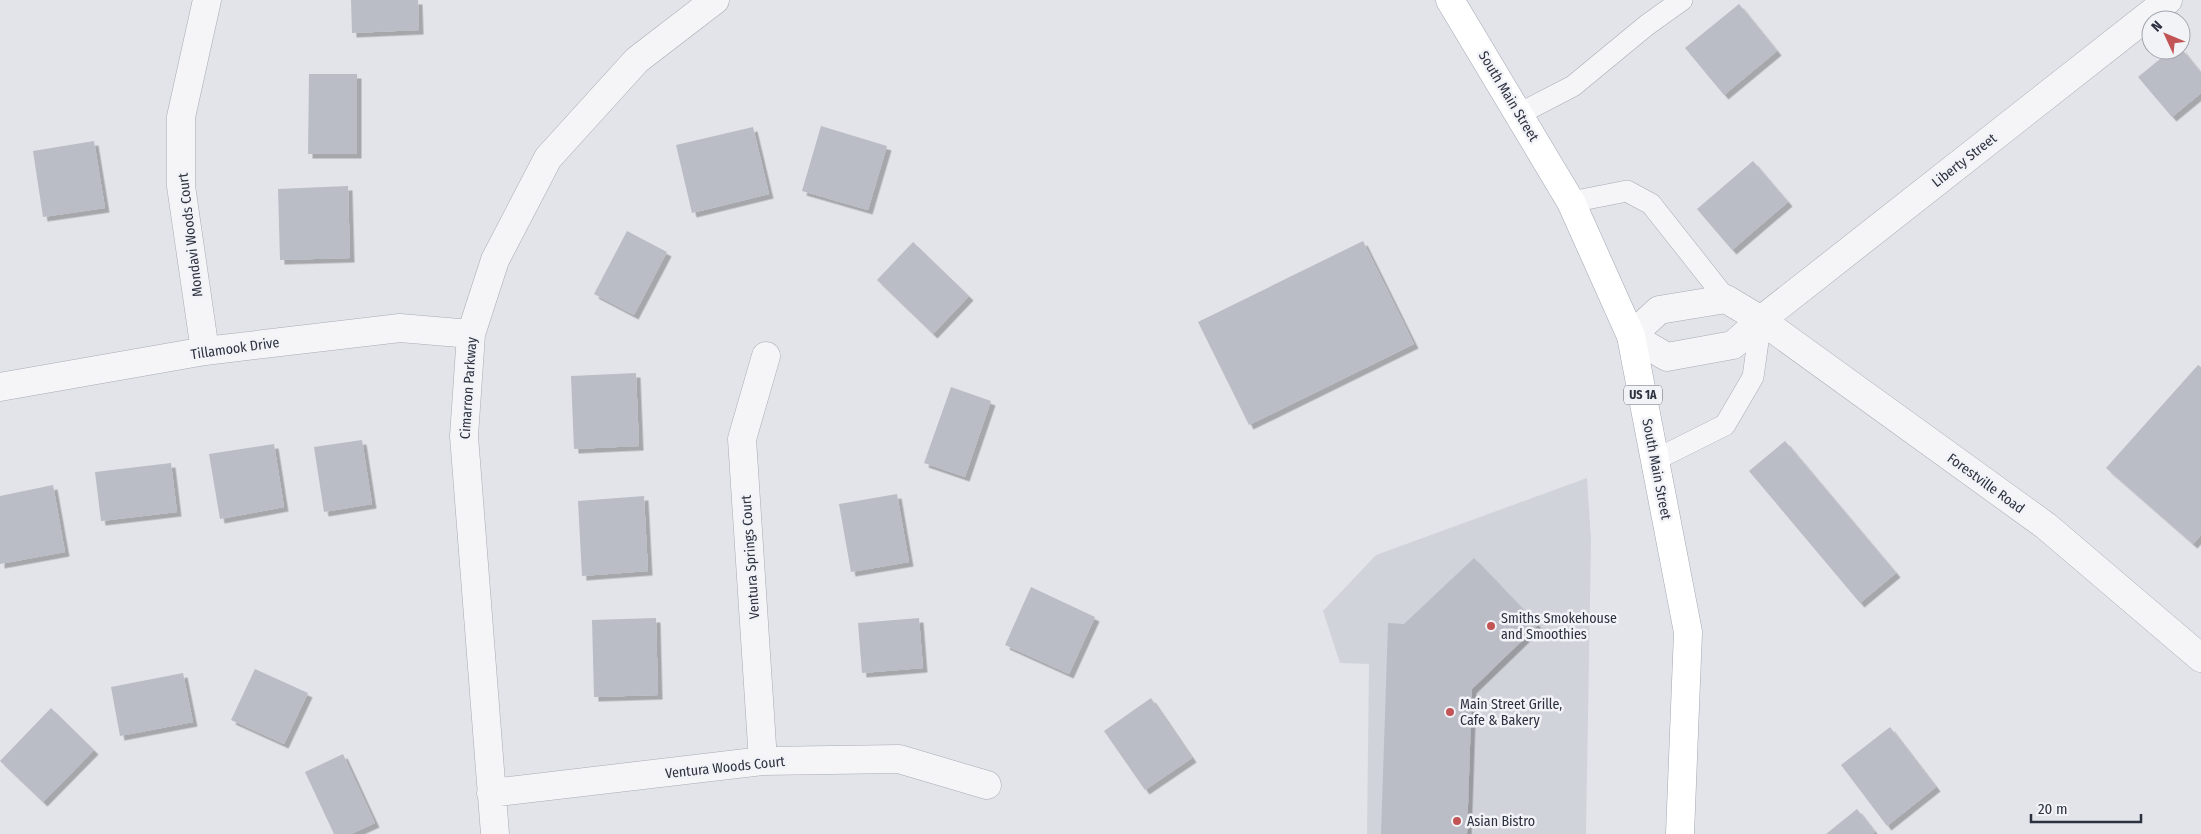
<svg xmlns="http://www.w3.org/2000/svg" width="2201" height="834" viewBox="0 0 2201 834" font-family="'Fira Sans Condensed',sans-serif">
<defs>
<filter id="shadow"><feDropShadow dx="4.5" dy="4.5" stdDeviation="0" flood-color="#0004"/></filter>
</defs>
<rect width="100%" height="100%" fill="#e2e4e9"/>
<!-- built -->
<path fill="#d1d3db" d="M1587 478 1591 540 1586 834H1367L1369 664 1340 663 1323 611 1376 555Z"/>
<!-- building -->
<path fill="#babdc6" filter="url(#shadow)" d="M351 0H418L419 30 352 33Z
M1739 4 1777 51 1724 95 1685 48Z
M2181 48 2201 73V93L2172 117 2138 77 2171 50H2181Z
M309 74H357V154H308Z
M821 126 887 146 868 210 802 191Z
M753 127 769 194 692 213 676 145Z
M94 141 105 208 43 217 33 151Z
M1753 161 1788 202 1732 250 1697 209Z
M348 186 350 258 280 260 278 189Z
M627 231 667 252 634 315 594 294Z
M1363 241 1414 344 1249 425 1198 322Z
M913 242 969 296 933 334 877 280Z
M2198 365 2201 367V535L2193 544 2106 468Z
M636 373 639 446 574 449 571 376Z
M951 387 991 401 965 477 924 463Z
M362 440 372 504 324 512 314 447Z
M1785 441 1896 573 1860 603 1749 471Z
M274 444 284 507 220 519 209 454Z
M171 463 177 512 101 521 95 472Z
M53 485 65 552 0 564V496Z
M897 494 909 562 851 572 839 504Z
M644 496 648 571 582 576 578 501Z
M1474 558 1538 625 1472 689 1467 834H1381L1388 623 1404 624Z
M1031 587 1095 617 1069 674 1005 645Z
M656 618 658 695 594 697 592 620Z
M919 618 923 668 862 673 858 623Z
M255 669 308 693 284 744 231 720Z
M183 673 193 722 120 736 111 687Z
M1151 698 1192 758 1145 790 1104 731Z
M51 708 94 750 43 802 0 761Z
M1890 727 1936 787 1887 826 1841 765Z
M343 754 375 823 351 834H334L305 772Z
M1857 809 1875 832 1872 834H1826Z"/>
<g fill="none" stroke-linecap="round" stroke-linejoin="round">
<!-- lane casing -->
<g stroke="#a8abb3" stroke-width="22">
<path id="lane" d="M1519 114 1573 86 1647 25 1682 0
M1571 202 1627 191 1651 204 1726 299
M1655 460 1725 425 1753 377 1761 320"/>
</g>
<!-- street casing -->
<g stroke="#a8abb3" stroke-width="29">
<path id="street" d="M2168 0 1761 320 2046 526 2201 658
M1726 299 1761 320 1733 345 1667 357 1631 336 1659 310Z
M205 351 181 186V117L207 0
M0 387 205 351 400 328 471 334
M763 761 742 439 766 356
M491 793 763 761 899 759 987 785
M495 834 464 436 471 334 495 260 548 158 637 60 715 0"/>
</g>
<!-- primary casing -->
<g stroke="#a3a7b4" stroke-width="29">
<path id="primary" d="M1450 0 1571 202 1631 336 1688 632 1680 834"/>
</g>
<!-- lane -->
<use href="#lane" stroke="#f5f5f8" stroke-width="21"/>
<!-- street -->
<use href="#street" stroke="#f5f5f8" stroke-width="28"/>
<!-- primary -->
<use href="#primary" stroke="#fff" stroke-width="28"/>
</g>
<!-- markers -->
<g fill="#c25456" stroke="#f2f3f7" stroke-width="2">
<circle cx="1491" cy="626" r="5"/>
<circle cx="1450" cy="712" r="5"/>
<circle cx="1457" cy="821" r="5"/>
</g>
<g text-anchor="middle" stroke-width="5" stroke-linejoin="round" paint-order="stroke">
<!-- shield labels -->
<rect fill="#f2f3f7" stroke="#676b77" stroke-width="1" x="1624" y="385.5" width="38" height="19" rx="4"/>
<g font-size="12" font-weight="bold" fill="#2c3140">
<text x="1643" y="399">US 1A</text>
</g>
<!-- street labels -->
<g font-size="14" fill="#2c3140" stroke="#f2f3f7">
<text transform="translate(1509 96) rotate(59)" y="5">South Main Street</text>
<text transform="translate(1964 160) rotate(-38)" y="5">Liberty Street</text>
<text transform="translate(190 235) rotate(-97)" y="5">Mondavi Woods Court</text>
<text transform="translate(235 348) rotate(-8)" y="5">Tillamook Drive</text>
<text transform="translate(468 388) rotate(-86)" y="5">Cimarron Parkway</text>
<text transform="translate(1657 469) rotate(79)" y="5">South Main Street</text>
<text transform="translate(1986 483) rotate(36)" y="5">Forestville Road</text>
<text transform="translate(750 557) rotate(-94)" y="5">Ventura Springs Court</text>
<text transform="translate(725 767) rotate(-6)" y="5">Ventura Woods Court</text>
</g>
<!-- poi labels -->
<g font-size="14" fill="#2c3140" stroke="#f2f3f7" text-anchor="start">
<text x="1501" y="623">Smiths Smokehouse<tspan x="1501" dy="16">and Smoothies</tspan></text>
<text x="1460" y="709">Main Street Grille,<tspan x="1460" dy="16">Cafe &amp; Bakery</tspan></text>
<text x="1467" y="826">Asian Bistro</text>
</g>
</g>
<!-- north arrow -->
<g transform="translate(2166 35) rotate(314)"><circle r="24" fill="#f2f3f7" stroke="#a3a5ae"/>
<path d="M0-4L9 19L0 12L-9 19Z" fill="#c25456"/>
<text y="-8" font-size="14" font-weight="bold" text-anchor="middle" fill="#2c3140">N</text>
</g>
<!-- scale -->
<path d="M2031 814v8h110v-8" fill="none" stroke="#2c3140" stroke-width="2.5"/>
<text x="2038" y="814" font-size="15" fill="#2c3140" stroke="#f2f3f7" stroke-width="4" paint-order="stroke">20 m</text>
</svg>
